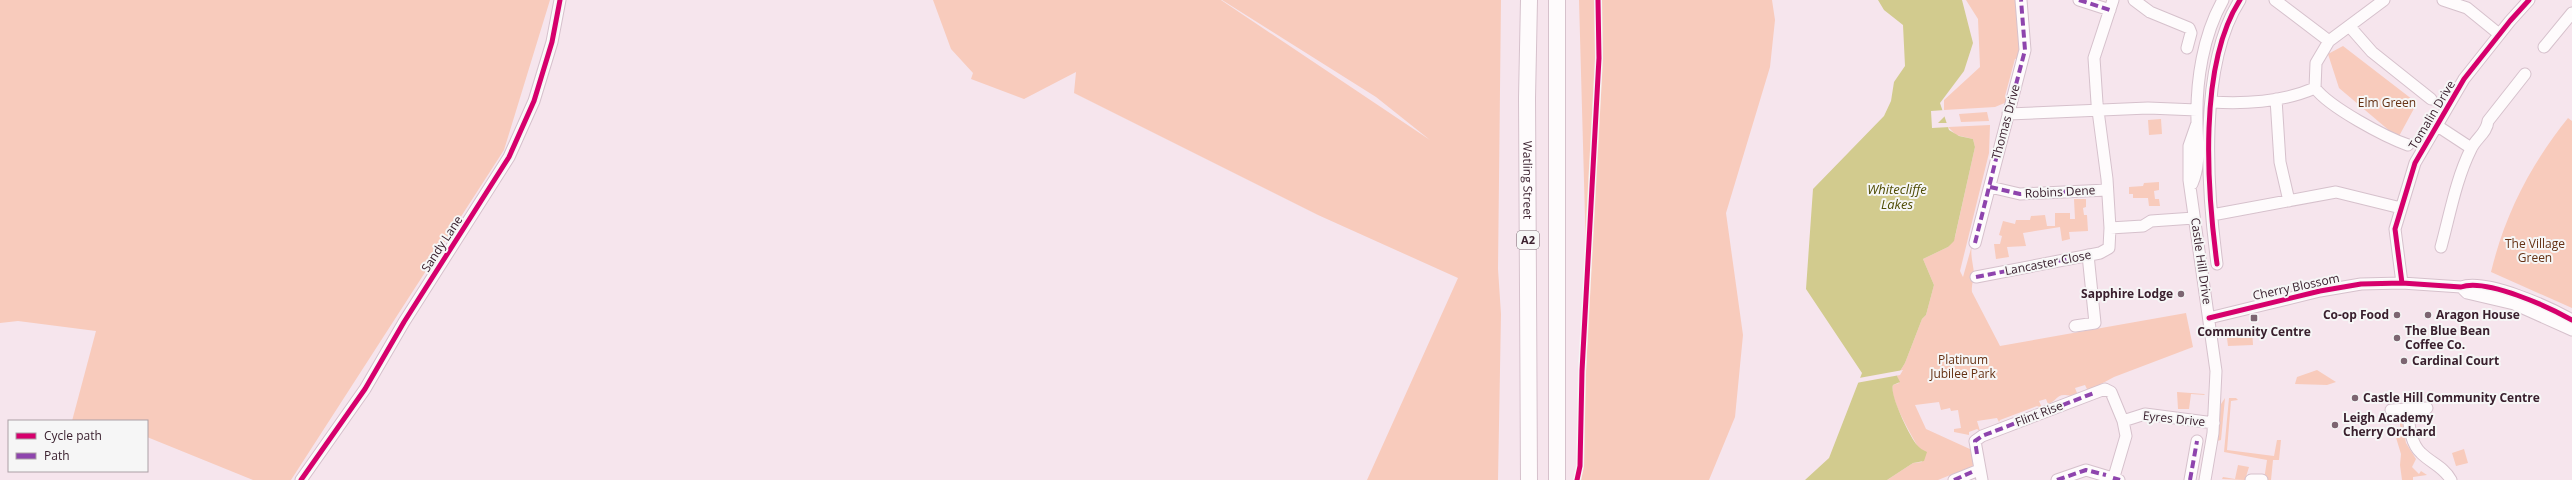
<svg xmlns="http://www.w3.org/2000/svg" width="2572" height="480" viewBox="0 0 2572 480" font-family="'Open Sans',sans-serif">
<rect width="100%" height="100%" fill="#f6e5ed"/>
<!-- green -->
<path fill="#f8cbbc" d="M0 0H550L504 150 291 480H253L147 437V421H72L96 331 18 321 0 323Z
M933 0H1221L1430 140 1376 97 1222 0H1501L1498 269 1501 314 1498 480H1367L1458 278 1318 215 1074 93 1076 72 1024 99 971 79 973 73 951 49Z
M1579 0H1772L1775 20 1770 67 1726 213 1743 335 1735 417 1709 480H1579L1582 470 1588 326Z
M1966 0H2016L2019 48 2021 51 2019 58 2015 59 2005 96 2007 102 1995 107 1944 110V100L1980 67 1978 19Z
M2343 46 2417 103 2398 138 2339 88 2328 54Z
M1987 112 1989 121 1961 122 1959 114Z
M2568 118 2572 121V308L2491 272C2505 214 2531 164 2568 118Z
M2161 119 2162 134 2149 135 2148 120Z
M1990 125 1989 153 1960 271 1963 277 1972 245C1970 255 1973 263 1974 273 1974 280 1971 285 1972 292L2000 346 2186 313 2193 347 2114 377 2088 391 2085 385 2075 388 2077 393 2071 396C2056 392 2059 400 2048 404L2046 399 2039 401 2042 408 2037 406 2000 420 1999 422 1997 418 1977 421 1980 431 1977 429 1969 432V435L1954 432V429L1961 428 1958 410 1951 411 1950 408 1941 410 1939 402 1915 405 1926 429 1972 450 1975 465 1938 480H1887L1913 463 1922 462C1921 458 1921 451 1918 447 1912 436 1888 396 1893 385L1899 383 1897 376 1905 363 1922 319 1926 315 1934 285 1923 259 1948 247 1955 237 1975 147 1973 139 1956 135 1948 127Z
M2159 182V190L2154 191 2155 199H2159L2160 206H2149L2148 198H2133V194H2129V187L2143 186 2144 183Z
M2074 199H2086V207L2083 208 2084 215H2087L2088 231 2069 232 2070 239 2062 241 2060 227 2023 233 2026 246 2007 247 2009 257 1996 259 1994 244H2000L2002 236 1999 235 2003 221 2015 224 2016 220H2030L2031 216 2045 215 2047 226H2055V213H2070V219H2075Z
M2252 328 2253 345 2228 346 2226 330Z
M2317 370 2336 382 2327 385 2295 384 2297 377Z
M2177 392 2204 394 2205 395 2191 394 2189 409H2178Z
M2225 398 2221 440 2217 441 2221 404Z
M2229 398H2236L2238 400 2231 401 2227 450 2274 456 2277 440H2281L2279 460H2273L2271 480H2264L2267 460 2224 452Z
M2399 418 2402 422 2406 443 2416 459 2412 467 2419 474 2421 471 2427 475 2431 469 2427 475 2413 477V480H2402L2400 465 2401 454 2394 431 2401 430Z
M2464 449 2468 463 2456 466 2452 453Z
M2238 465 2249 467 2245 480 2222 479 2223 477 2235 479Z"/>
<!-- water -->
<path fill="#d2cb8e" d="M1878 0H1962L1973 43 1964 71 1940 103 1949 130 1959 136 1973 139 1975 147 1954 241 1948 247 1923 259 1934 285 1926 315 1922 319 1905 363 1897 376 1900 382 1893 385C1889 394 1910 437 1917 445 1919 448 1923 450 1927 452L1924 461 1913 463 1887 480H1805L1829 458 1862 373 1806 289 1813 189 1884 116 1891 101 1894 82 1905 66 1903 25 1884 10Z"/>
<!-- pier -->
<path fill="#f6e5ed" d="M1945 110 1946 115 1938 123H1949L1950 127 1932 128 1931 111Z
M1903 370 1900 375 1856 383 1859 378Z"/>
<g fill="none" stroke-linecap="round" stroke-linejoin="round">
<!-- minor casing -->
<g stroke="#d6c1cc" stroke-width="13">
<path id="minor" d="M2079 0 2110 10
M2134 0 2150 12 2189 28 2191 33 2187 48
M2275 0 2329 41 2384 0
M2443 0 2467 8 2499 34
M2350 27 2372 52 2431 99
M2544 47 2572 13
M2315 88C2329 107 2385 137 2408 145
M2276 99 2280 162 2289 201
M2212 102C2246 104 2283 102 2315 88L2316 63 2329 41
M2008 114 2148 108 2197 110
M2197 123 2189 146V180L2216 371 2213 433 2205 480
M2436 125 2471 148
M2192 184C2201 163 2197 143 2197 121 2196 81 2203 35 2223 0
M1990 187 2020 194 2107 190
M2212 215 2336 192 2401 208
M2110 228 2107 179 2097 103 2094 58 2113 0
M1975 243 2025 50 2021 0
M2441 247C2450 214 2456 179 2471 149 2476 138 2487 133 2488 121L2525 74
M2217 264C2207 189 2198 65 2240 0
M1976 277 2100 253 2109 248 2110 228 2143 226 2151 221 2194 218
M2402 283 2395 229 2415 163 2464 79 2510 21 2529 0
M2461 287 2467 293 2514 304 2572 330
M2209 318 2320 291 2361 284 2402 283 2461 287C2486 278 2549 307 2572 320
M2075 326 2095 323 2088 255
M2407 409C2409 423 2410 443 2421 453 2431 463 2444 467 2451 480
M2391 410 2427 408
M301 480 365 389 404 322 509 157 534 101 552 42 560 0
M1954 480 1979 470
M1982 480 1975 441 1982 436 2105 389 2111 392 2123 421
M2057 480 2086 470 2119 480
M2113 480 2126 436 2123 421 2145 414 2214 423
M2190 480 2197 441
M2251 480H2262"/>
</g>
<!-- highway casing -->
<g stroke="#d6c1cc" stroke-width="18">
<g id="highway">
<path id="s1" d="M1529 0 1527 98 1529 480"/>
<path d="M1557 480V0"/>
</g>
</g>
<!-- minor -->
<use href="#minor" stroke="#fefbfc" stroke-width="11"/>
<!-- highway -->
<use href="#highway" stroke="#fefbfc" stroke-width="16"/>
<!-- quiet -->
<path stroke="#8e44ad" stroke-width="4" stroke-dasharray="8 4" stroke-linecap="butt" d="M2079 0 2110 10
M2013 96 2025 50 2021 0
M1990 187 2020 194 2095 190
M1975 243 2002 135
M1976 277 2073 258
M1977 454 1975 441 1982 436 2094 393
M2113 478 2120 480
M1954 480 1972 472
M2057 480 2086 470 2106 475
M2190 480 2197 441"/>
<!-- cycleway casing -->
<g stroke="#f6f6f6" stroke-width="8">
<path id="cycleway" d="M2217 264C2207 189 2198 65 2240 0
M2402 283 2395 229 2415 163 2464 79 2510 21 2529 0
M2209 318 2320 291 2361 284 2402 283 2461 287C2486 278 2549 307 2572 320
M301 480 365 389 404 322 509 157 534 101 552 42 560 0
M1577 480 1580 466 1582 371 1599 58 1598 0"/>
</g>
<!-- cycleway -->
<use href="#cycleway" stroke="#d6006c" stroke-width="5"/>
</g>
<!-- markers -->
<g fill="#7c6571" stroke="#f6f6f6" stroke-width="1.5">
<circle cx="2181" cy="294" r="4"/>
<circle cx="2397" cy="315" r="4"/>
<circle cx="2428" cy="315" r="4"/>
<rect x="2250" y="314" width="8" height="8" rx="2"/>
<circle cx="2397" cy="338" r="4"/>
<circle cx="2404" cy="361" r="4"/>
<circle cx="2355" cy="398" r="4"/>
<circle cx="2335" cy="425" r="4"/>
</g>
<g text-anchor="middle" stroke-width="4" stroke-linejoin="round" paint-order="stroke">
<!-- shield labels -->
<rect fill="#f6f6f6" stroke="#72606a" stroke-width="1" x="1517" y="231" width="22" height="18" rx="3"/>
<g font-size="11" font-weight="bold" fill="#3a202e">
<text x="1528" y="244">A2</text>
</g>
<!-- park labels -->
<g font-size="12" fill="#653113" stroke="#f6f6f6">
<text x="2387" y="107">Elm Green</text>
<text x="2535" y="248">The Village<tspan x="2535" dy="14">Green</tspan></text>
<text x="1963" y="364">Platinum<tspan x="1963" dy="14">Jubilee Park</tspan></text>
</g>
<!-- street labels -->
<g font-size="12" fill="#3a202e" stroke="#f6f6f6">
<text transform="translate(2432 115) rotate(-59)" y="4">Tomalin Drive</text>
<text transform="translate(2006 122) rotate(-75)" y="4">Thomas Drive</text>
<text dy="4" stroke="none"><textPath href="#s1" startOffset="180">Watling Street</textPath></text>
<text transform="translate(2060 192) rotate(-3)" y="4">Robins Dene</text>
<text transform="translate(442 244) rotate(-57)" y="4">Sandy Lane</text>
<text transform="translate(2201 261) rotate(82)" y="4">Castle Hill Drive</text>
<text transform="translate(2048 263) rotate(-11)" y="4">Lancaster Close</text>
<text transform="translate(2296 287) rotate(-12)" y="4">Cherry Blossom</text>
<text transform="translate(2039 414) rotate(-21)" y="4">Flint Rise</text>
<text transform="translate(2174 419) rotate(6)" y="4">Eyres Drive</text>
</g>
<!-- poi labels -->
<g font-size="12" font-weight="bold" fill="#3a202e" stroke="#f6f6f6" text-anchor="start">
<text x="2173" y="298" text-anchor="end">Sapphire Lodge</text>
<text x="2389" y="319" text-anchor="end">Co-op Food</text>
<text x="2436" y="319">Aragon House</text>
<text x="2405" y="335">The Blue Bean<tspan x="2405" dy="14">Coffee Co.</tspan></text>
<text x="2254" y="336" text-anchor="middle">Community Centre</text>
<text x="2412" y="365">Cardinal Court</text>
<text x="2363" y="402">Castle Hill Community Centre</text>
<text x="2343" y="422">Leigh Academy<tspan x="2343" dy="14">Cherry Orchard</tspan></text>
</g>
<!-- water labels -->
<g font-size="13" font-style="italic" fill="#504d05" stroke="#f6f6f6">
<text x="1897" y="194">Whitecliffe<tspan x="1897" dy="15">Lakes</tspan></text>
</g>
</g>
<!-- legend -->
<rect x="8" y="420" width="140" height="52" fill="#f6f6f6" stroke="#aba0a6"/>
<rect x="16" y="433" width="20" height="6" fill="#d6006c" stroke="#aba0a6"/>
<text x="44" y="440" font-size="12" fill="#3a202e">Cycle path</text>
<rect x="16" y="453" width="20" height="6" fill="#8e44ad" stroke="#aba0a6"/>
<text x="44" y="460" font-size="12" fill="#3a202e">Path</text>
</svg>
